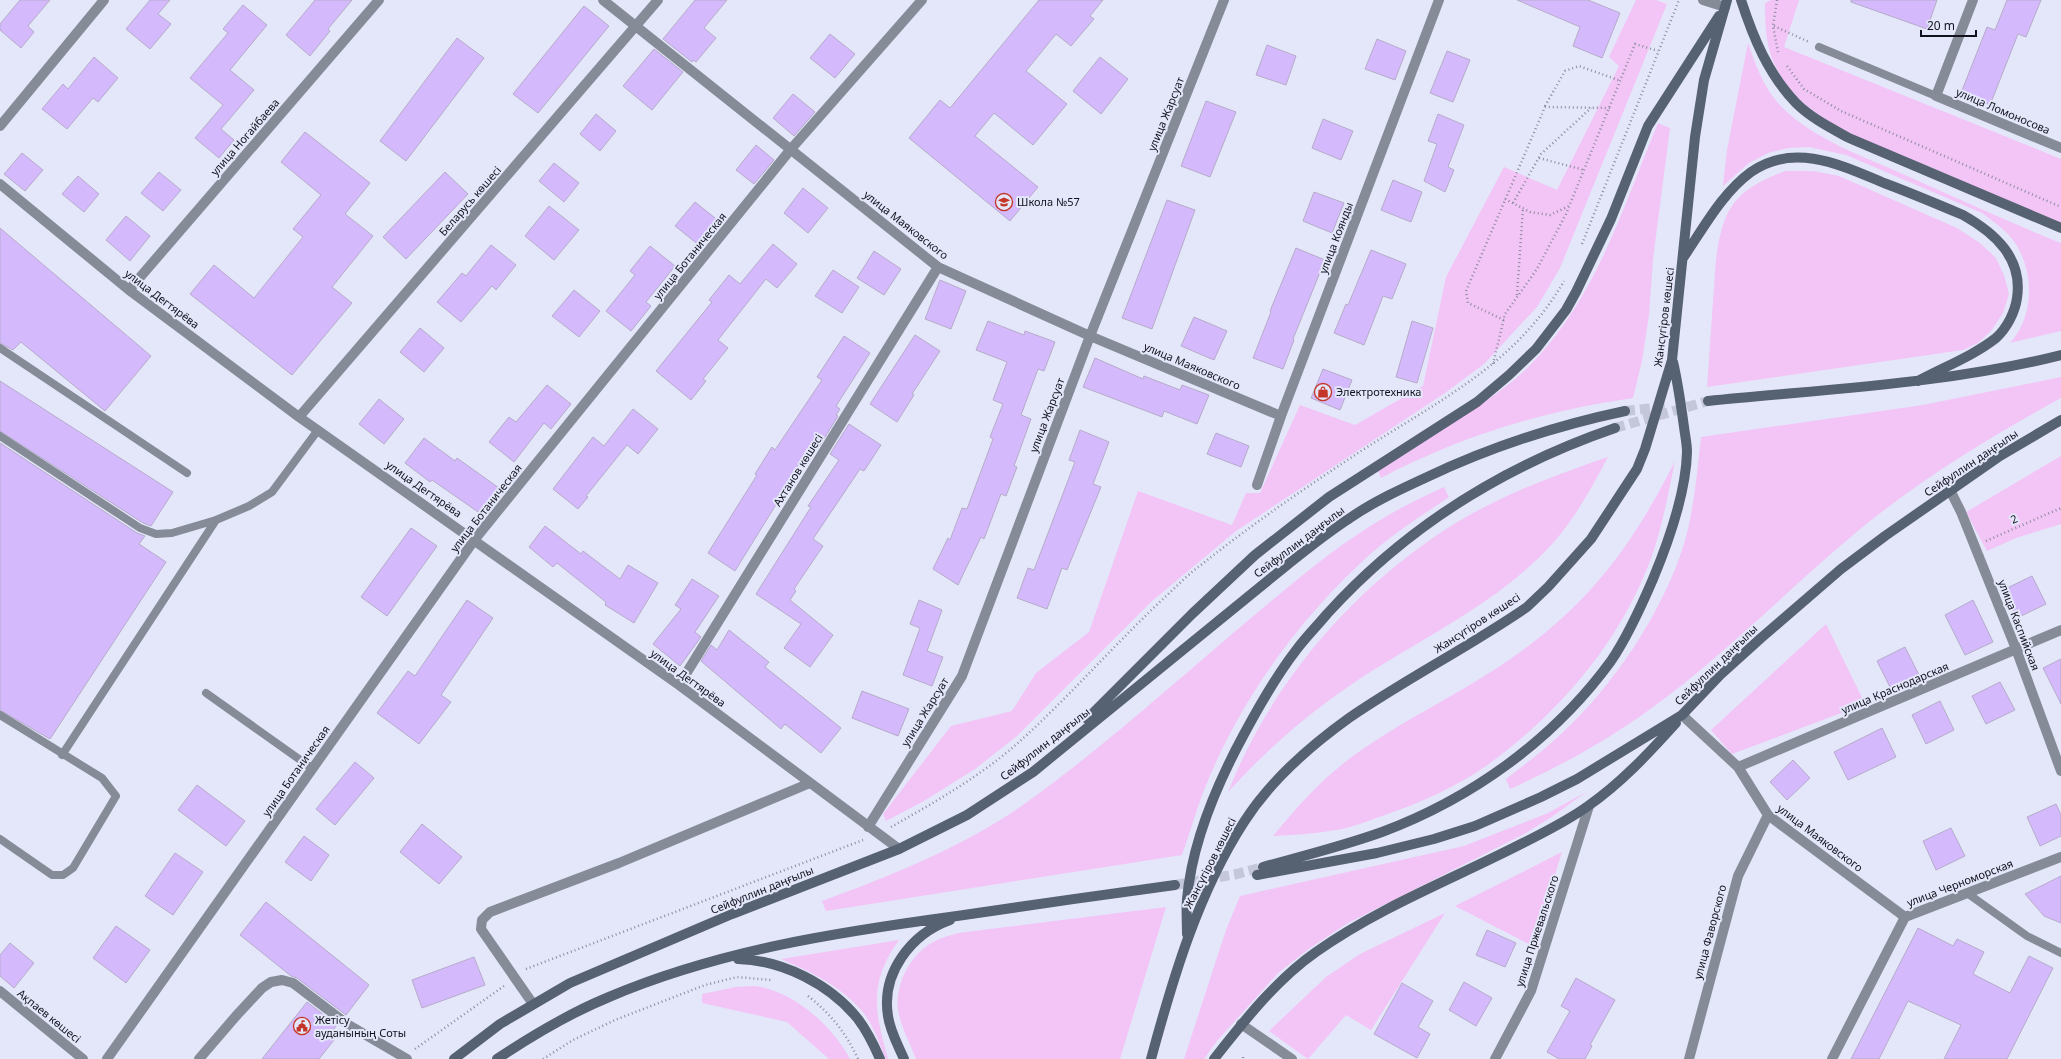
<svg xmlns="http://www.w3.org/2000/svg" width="2061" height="1059" viewBox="0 0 2061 1059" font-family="'Noto Sans',sans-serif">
<rect width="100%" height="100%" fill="#e4e7fa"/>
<!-- green -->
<path fill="#f3c4f6" d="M1636 0H1656L1667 4 1560 268 1537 307 1484 364 1445 393 1236 531 1151 602 1017 736 975 769 924 801 886 821 883 814 951 726 1012 711 1036 673 1089 632 1138 491 1232 525 1246 493H1260L1300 405 1355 425 1423 386 1446 277 1504 167 1557 190 1619 66 1609 57Z
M1771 0H1799L1784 47 2061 159V223C2017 204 1974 186 1930 167 1885 148 1818 127 1787 85 1767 58 1765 36 1765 3Z
M1748 43C1757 69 1766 94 1788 113 1821 142 1865 157 1905 175 1957 198 2008 222 2061 243V331L2010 343C2033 317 2035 277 2017 246 2009 232 1994 222 1982 213L1846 155 1809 147 1788 148 1768 153 1749 163 1723 186 1727 150Z
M1658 123 1670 128 1653 259 1649 315 1642 361 1633 398C1543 411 1461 436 1381 478L1378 471C1405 454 1431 437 1457 420 1484 402 1512 385 1534 361 1597 295 1624 205 1658 123Z
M1785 171H1813L1839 176 1957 228 1980 243 1996 258 2004 275 2009 294 2003 313 1991 331 1978 343 1963 350 1707 387 1716 259C1723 207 1735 190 1785 171Z
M2061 377V398C1990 437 1921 479 1859 530 1788 589 1724 656 1649 710 1606 741 1559 767 1510 789L1506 779C1524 765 1543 751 1560 735 1612 688 1663 612 1684 544 1694 510 1697 473 1701 437L1923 405Z
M2061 456V524L2016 538 1987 551 1966 512Z
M1608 457C1592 487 1576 517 1553 543 1500 602 1426 636 1361 678 1311 711 1268 748 1228 792 1268 691 1341 602 1430 540 1483 502 1546 478 1608 457Z
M1675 461C1668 495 1662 529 1650 561 1619 644 1557 715 1486 766 1456 787 1420 803 1385 815 1367 821 1349 829 1330 831 1311 834 1292 835 1273 836 1296 808 1320 781 1349 759 1404 718 1468 691 1523 650 1594 598 1636 539 1675 461Z
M1444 487 1449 497C1421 516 1391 535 1366 558 1295 623 1237 705 1202 795 1195 815 1189 835 1182 855L826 911 822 901C892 875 961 848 1023 805 1103 748 1176 681 1251 618 1294 582 1338 544 1387 516 1405 505 1425 496 1444 487Z
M1826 624 1865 704 1732 754 1711 730Z
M1586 792 1553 816 1526 833 1348 923 1310 948 1278 973 1217 1041 1204 1059H1184L1226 930 1240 896 1464 846 1548 813Z
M1562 852 1533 946 1455 906Z
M1166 907 1120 1059H916C910 1043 901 1027 898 1010 895 987 908 959 927 946 936 939 948 936 958 933Z
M1445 913 1371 1030 1346 1015 1308 1059 1269 1031 1326 977 1360 954Z
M899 940C868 983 875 1012 888 1059H886C879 1043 873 1023 861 1010 839 985 811 972 781 959Z
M736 987C744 987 753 985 761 987 798 995 833 1027 850 1059H829L787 1022 702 1003V994Z"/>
<!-- building -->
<path fill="#d4bafc" stroke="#b6abc9" d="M20 0H50L28 26 34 32 21 48 0 30V24Z
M150 0H170L158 14 171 24 150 49 126 29Z
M315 0H352L328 29 330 31 310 56 286 35Z
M695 0H727L704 28 716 38 696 62 693 60 692 62 663 39Z
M1039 0H1103L1090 16 1094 19 1071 46 1056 34 1026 71 1067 104 1033 145 994 113 975 136 1038 187 1010 221 909 138 940 100 950 108Z
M1517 0H1588L1620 13 1602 58 1573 46 1580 27Z
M1851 0H1937L1927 29 1851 2Z
M2007 0H2041L2026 37 2018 34 1990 105 1961 93 1987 27 1995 30Z
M243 5 267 25 230 70 254 90 221 129 234 140 219 158 195 138 223 105 190 78 228 33 223 29Z
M584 6 609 26 538 113 513 94Z
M830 34 855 54 835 78 810 58Z
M457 38 484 58 406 161 380 141Z
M1377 39 1406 51 1395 80 1365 69Z
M1267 45 1296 56 1286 85 1256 75Z
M654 49 683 72 652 110 623 86Z
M1447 51 1470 60 1453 102 1430 93Z
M94 57 118 78 98 102 93 98 67 129 42 109 63 84 68 89Z
M1100 57 1128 79 1101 114 1073 91Z
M793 94 815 112 794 136 773 118Z
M1206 101 1236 112 1210 177 1181 166Z
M596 114 616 131 600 151 580 134Z
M1438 114 1464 125 1448 167 1454 170 1445 192 1424 181 1437 144 1428 141Z
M1323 119 1353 131 1341 160 1312 148Z
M305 132 370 183 345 214 373 236 332 287 352 303 292 375 190 294 214 265 254 298 303 237 293 229 321 195 281 162Z
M756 145 774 160 754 184 736 170Z
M22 153 43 170 25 191 4 174Z
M554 163 579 183 564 202 539 181Z
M159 172 181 190 163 211 141 193Z
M445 172 468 194 406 259 383 237Z
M78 176 99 194 84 212 62 194Z
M1393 180 1422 192 1411 222 1381 210Z
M803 188 828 208 808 233 784 213Z
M1314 192 1344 203 1332 233 1303 221Z
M1167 200 1195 210 1152 329 1122 318Z
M695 202 720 222 700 246 675 226Z
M549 206 579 230 554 260 525 236Z
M126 216 150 236 130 261 106 240Z
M0 228 151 356 105 411 21 342 13 350 0 343Z
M773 244 797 264 777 288 766 279 718 340 728 348 703 379 706 381 691 400 656 371 712 302 709 300 729 275 740 284Z
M491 245 516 265 496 290 492 286 461 322 437 302 462 273 466 276Z
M650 246 675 266 646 302 651 306 631 331 606 311 635 275 630 271Z
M1296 248 1325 260 1293 339 1294 340 1283 369 1253 358 1271 312 1270 311Z
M1371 250 1406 264 1392 299 1383 296 1364 345 1334 333 1346 304 1348 305Z
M874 251 901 269 884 295 857 278Z
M833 270 859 287 842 313 815 296Z
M940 280 966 291 951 329 925 319Z
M574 290 600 311 579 337 552 316Z
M1194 317 1227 331 1214 360 1181 346Z
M988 321 1024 335 1025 331 1055 342 1044 371 1038 369 1021 415 1031 419 1014 466 1017 467 1006 496 1001 494 984 539 981 537 958 585 933 569 948 538 950 540 962 508 967 509 993 439 990 437 1003 404 993 400 1007 362 976 350Z
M1412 321 1433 328 1417 383 1396 377Z
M420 328 444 348 424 372 400 352Z
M915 335 940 351 912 394 914 395 897 422 870 404Z
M844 336 870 353 836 406 840 409 836 415 838 416 819 447 813 443 774 501 777 503 735 571 708 553 757 475 755 474 772 447 775 450 822 380 817 377Z
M1095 358 1143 379 1144 376 1180 390 1182 385 1209 395 1197 424 1164 411 1162 417 1083 387Z
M1323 369 1352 380 1340 410 1311 398Z
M0 381 173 492 151 526 143 523 0 431Z
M547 385 571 404 551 429 544 423 514 462 489 442 509 417 516 422Z
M379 399 404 419 384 444 359 424Z
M633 409 658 429 638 454 627 445 586 496 588 497 578 509 553 489 593 437 604 446Z
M849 424 881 445 864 471 860 469 813 539 823 546 794 589 796 591 790 600 833 635 810 667 784 648 801 624 756 594 811 507 808 506 839 460 830 454Z
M1080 430 1109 442 1093 484 1101 487 1067 570 1062 568 1047 609 1017 598 1028 568 1034 570 1075 462 1069 460Z
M1216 433 1249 446 1241 467 1207 454Z
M424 438 455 461 457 458 499 488 481 514 432 480 430 482 405 463Z
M0 443 137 533 145 536 139 544 166 562 50 739 0 710Z
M545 526 581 554 583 551 620 579 628 565 658 583 634 623 605 605 606 602 557 563 553 567 529 547Z
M411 528 437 546 387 616 361 597Z
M2032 576 2046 604 2017 618 2003 590Z
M692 579 719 596 695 632 701 637 680 666 653 644 681 609 675 605Z
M467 600 493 618 441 695 451 702 419 744 377 713 408 671 415 676Z
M919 600 942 610 927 651 943 657 932 686 903 675 920 628 910 624Z
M1973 600 1993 642 1965 655 1945 615Z
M729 630 769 662 765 667 841 728 821 753 785 724 781 729 701 661 711 645 717 650Z
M1905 647 1919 675 1891 689 1877 661Z
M2061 659V704L2043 668Z
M2000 682 2015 710 1986 724 1972 696Z
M862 691 909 709 898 736 852 718Z
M1940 701 1954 730 1926 744 1912 715Z
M1882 728 1896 757 1848 780 1834 752Z
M1793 760 1810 778 1787 800 1770 782Z
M355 762 374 778 335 825 316 809Z
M197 785 245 821 226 846 178 810Z
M2056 804 2061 815V836L2040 846 2027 817Z
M422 824 462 857 439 884 400 852Z
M1951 828 1965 856 1936 870 1923 841Z
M304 836 329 855 311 881 285 862Z
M175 853 203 872 173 915 145 896Z
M2061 876V923L2044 916 2025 894Z
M266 902 369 985 346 1015 297 978 291 976 240 935Z
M116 926 150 950 126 983 93 958Z
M1918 928 1953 946 1957 939 1984 952 1973 974 2010 993 2029 956 2053 968 2007 1059H1944L1961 1025 1908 1001 1879 1059H1851Z
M1487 930 1516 943 1505 967 1476 955Z
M10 943 34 963 14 988 0 976V955Z
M474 957 485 985 422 1008 412 980Z
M1576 978 1615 1000 1590 1045 1592 1046 1585 1059H1559L1547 1052 1570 1011 1561 1006Z
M1464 982 1492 998 1476 1026 1449 1010Z
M1402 983 1433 1001 1418 1027 1430 1034 1417 1058 1374 1034Z
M307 1002 337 1025 328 1036 334 1040 319 1059H262Z"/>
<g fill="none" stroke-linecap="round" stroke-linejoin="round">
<!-- secondary-tunnel -->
<path stroke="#c4c7d9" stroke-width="10" stroke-dasharray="10 5" stroke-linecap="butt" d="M1625 411 1665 407
M1615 428 1708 401
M1175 885 1237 874 1263 867"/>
<!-- path -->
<path stroke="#8b8d9d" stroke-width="2.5" stroke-dasharray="1 3" stroke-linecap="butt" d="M1777 0 1773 26 1778 52
M1774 26 1809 42
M1787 66 1804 89 1841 111 2061 207
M1545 106 1565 71 1579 66 1621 81
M1539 158 1584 170
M1505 199 1530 212 1550 215 1569 206
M1513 203 1541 154 1591 108
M1582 244 1679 0
M1517 295 1523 208
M1504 320 1468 303 1466 291 1545 107 1610 108
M1493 364 1505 314 1537 269 1566 214 1635 44 1658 51
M1986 541 2061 508
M891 827C935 802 981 776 1019 742 1069 697 1113 646 1162 600 1175 588 1187 575 1201 565 1251 525 1305 488 1358 453 1436 402 1516 365 1564 281
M526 969 863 840
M808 996C831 1014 846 1033 858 1059
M415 1049 504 986
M1243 1057V1059
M543 1059 573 1040 615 1020 705 985 737 977 771 980"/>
<!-- service -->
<path stroke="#858c98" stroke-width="8" d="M1819 47 1936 96
M0 348 187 473
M0 436 140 528 156 534 172 533 216 520 249 506 272 492 318 430
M206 693 313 769
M0 715 102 778 116 796 73 868 63 875H52L0 839
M62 755 216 520
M1967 893 2027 936 2061 953"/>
<!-- minor -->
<path stroke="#858c98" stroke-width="10" d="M603 0 938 267 1090 336 1281 416
M1703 0 1725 7
M1973 0 1936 96 2061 148
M0 126 104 0
M0 184 129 290 299 417 679 685 899 849
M129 290 379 0
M299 417 658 0
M1257 485 1281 416 1439 0
M1950 490 1961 512 2016 649 2061 771
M679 685 938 267
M1682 715 1738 767 1768 815 1905 917
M1738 767 2061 630
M868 827 962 676 1090 336 1224 0
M0 991 83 1059
M533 1004 481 929 482 920 490 912 619 863 810 783
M1241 1024 1292 1059
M107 1059 475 539 791 149 922 0
M199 1059 236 1016 262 988 271 982 282 980 293 983 347 1024 407 1059
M1495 1059 1531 991 1589 806
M1689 1059 1738 876 1768 815
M1832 1059 1905 917 2061 857"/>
<!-- secondary -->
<path stroke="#566172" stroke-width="10" d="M1741 0C1753 37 1768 74 1796 103 1811 118 1831 128 1849 138L2061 228
M1683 258C1703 229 1722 193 1751 172 1794 142 1841 165 1884 183 1911 193 1937 204 1963 215 1995 233 2023 258 2017 298 2015 312 2007 328 1996 338 1973 356 1944 367 1918 381
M1708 401C1826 389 1946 384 2061 355
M1087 719 1192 614 1255 555 1329 497 1477 402 1509 375 1536 349 1566 310 1576 292 1611 219 1648 126 1719 16
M1263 867C1303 856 1343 846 1382 832 1473 798 1554 739 1611 661 1628 636 1641 607 1653 579 1668 543 1686 492 1687 452 1687 444 1685 435 1684 427 1681 405 1678 383 1673 362
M1257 875 1377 853 1434 839 1475 826 1541 797 1577 779 1682 715 1720 675 1761 638 1841 569 1885 536 2000 456 2061 420
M1187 934C1187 923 1186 910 1187 899 1192 842 1216 786 1243 736 1259 706 1276 676 1297 649 1306 637 1317 626 1327 614 1406 527 1504 466 1615 428
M738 959C782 960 830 984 858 1019 867 1031 874 1045 880 1059
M454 1059 500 1024 570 983 732 914 899 849 967 815 1033 772 1287 565C1307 549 1328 532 1350 518 1373 502 1399 490 1425 478 1490 447 1554 426 1625 411
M497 1059C533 1035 570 1013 609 997 719 950 839 932 957 916 1030 905 1102 895 1175 885
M904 1059C898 1045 890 1031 888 1016 881 973 911 934 950 920
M1151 1059C1173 978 1198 893 1244 822 1270 781 1310 746 1349 718 1407 678 1469 647 1527 607L1548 587 1591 539 1637 469 1645 449 1672 360 1695 137 1704 80 1727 0
M1214 1059C1244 1021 1276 980 1316 952 1378 908 1450 880 1517 846 1541 834 1566 822 1588 806 1621 783 1649 753 1676 723"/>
</g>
<!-- icons -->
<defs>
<g id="school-ring" transform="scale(0.9)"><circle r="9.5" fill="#e4e7fa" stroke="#c43728" stroke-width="1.5"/><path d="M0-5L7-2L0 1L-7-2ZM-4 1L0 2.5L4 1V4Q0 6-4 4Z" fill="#c43728"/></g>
<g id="shop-ring" transform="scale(0.9)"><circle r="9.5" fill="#e4e7fa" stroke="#c43728" stroke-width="1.5"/><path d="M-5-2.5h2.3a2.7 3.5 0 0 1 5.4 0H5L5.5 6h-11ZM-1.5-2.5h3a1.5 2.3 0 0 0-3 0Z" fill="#c43728"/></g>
<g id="civic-ring" transform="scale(0.9)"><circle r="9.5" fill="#e4e7fa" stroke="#c43728" stroke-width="1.5"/><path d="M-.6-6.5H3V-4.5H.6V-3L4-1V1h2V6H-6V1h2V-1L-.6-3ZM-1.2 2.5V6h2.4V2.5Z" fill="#c43728"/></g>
</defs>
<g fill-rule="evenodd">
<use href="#school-ring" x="1004" y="202"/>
<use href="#shop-ring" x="1323" y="392"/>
<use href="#civic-ring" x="302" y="1026"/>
</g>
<g text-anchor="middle" stroke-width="4" stroke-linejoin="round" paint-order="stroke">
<!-- street labels -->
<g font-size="11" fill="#11121d" stroke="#e4e7fa">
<text transform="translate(2003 111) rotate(23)" y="4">улица Ломоносова</text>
<text transform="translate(1166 114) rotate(-68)" y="4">улица Жарсуат</text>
<text transform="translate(245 137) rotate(-49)" y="4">улица Ногайбаева</text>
<text transform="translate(470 201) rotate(-49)" y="4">Беларусь көшесі</text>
<text transform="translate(906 225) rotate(38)" y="4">улица Маяковского</text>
<text transform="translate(1336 238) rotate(-69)" y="4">улица Коянды</text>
<text transform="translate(690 256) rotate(-51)" y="4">улица Ботаническая</text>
<text transform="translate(162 299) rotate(37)" y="4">улица Дегтярёва</text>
<text transform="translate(1664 317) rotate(-83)" y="4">Жансүгіров көшесі</text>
<text transform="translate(1192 366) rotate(23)" y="4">улица Маяковского</text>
<text transform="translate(1047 415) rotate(-69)" y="4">улица Жарсуат</text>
<text transform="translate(1971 463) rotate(-34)" y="4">Сейфуллин даңғылы</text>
<text transform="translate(798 470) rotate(-58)" y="4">Ахтанов көшесі</text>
<text transform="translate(424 489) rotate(35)" y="4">улица Дегтярёва</text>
<text transform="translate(486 508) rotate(-52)" y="4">улица Ботаническая</text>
<text transform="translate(2014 519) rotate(-24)" y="4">2</text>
<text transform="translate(1299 542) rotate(-37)" y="4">Сейфуллин даңғылы</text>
<text transform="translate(1477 623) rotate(-33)" y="4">Жансүгіров көшесі</text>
<text transform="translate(2019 625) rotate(69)" y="4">улица Каспийская</text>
<text transform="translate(1716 665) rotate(-44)" y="4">Сейфуллин даңғылы</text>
<text transform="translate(688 678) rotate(36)" y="4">улица Дегтярёва</text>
<text transform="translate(1895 688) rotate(-23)" y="4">улица Краснодарская</text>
<text transform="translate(925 712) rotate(-58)" y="4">улица Жарсуат</text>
<text transform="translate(1045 744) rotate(-38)" y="4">Сейфуллин даңғылы</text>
<text transform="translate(296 771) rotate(-55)" y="4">улица Ботаническая</text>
<text transform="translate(1820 838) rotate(37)" y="4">улица Маяковского</text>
<text transform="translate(1210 863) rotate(-63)" y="4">Жансүгіров көшесі</text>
<text transform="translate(1960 883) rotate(-21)" y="4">улица Черноморская</text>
<text transform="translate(762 890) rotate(-22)" y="4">Сейфуллин даңғылы</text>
<text transform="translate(1537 931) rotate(-72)" y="4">улица Пржевальского</text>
<text transform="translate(1710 932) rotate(-75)" y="4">улица Фаворского</text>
<text transform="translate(49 1016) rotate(39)" y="4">Ақпаев көшесі</text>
</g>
<!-- poi labels -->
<g font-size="11" fill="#11121d" stroke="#e4e7fa" text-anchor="start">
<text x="1017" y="206">Школа №57</text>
<text x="1336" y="396">Электротехника</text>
<text x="315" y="1024">Жетісу<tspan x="315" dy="13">ауданының Соты</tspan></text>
</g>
</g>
<!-- scale -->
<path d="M1921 30v6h55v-6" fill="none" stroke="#11121d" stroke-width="2"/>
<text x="1927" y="30" font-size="12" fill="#11121d" stroke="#e4e7fa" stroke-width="3" paint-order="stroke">20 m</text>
</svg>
